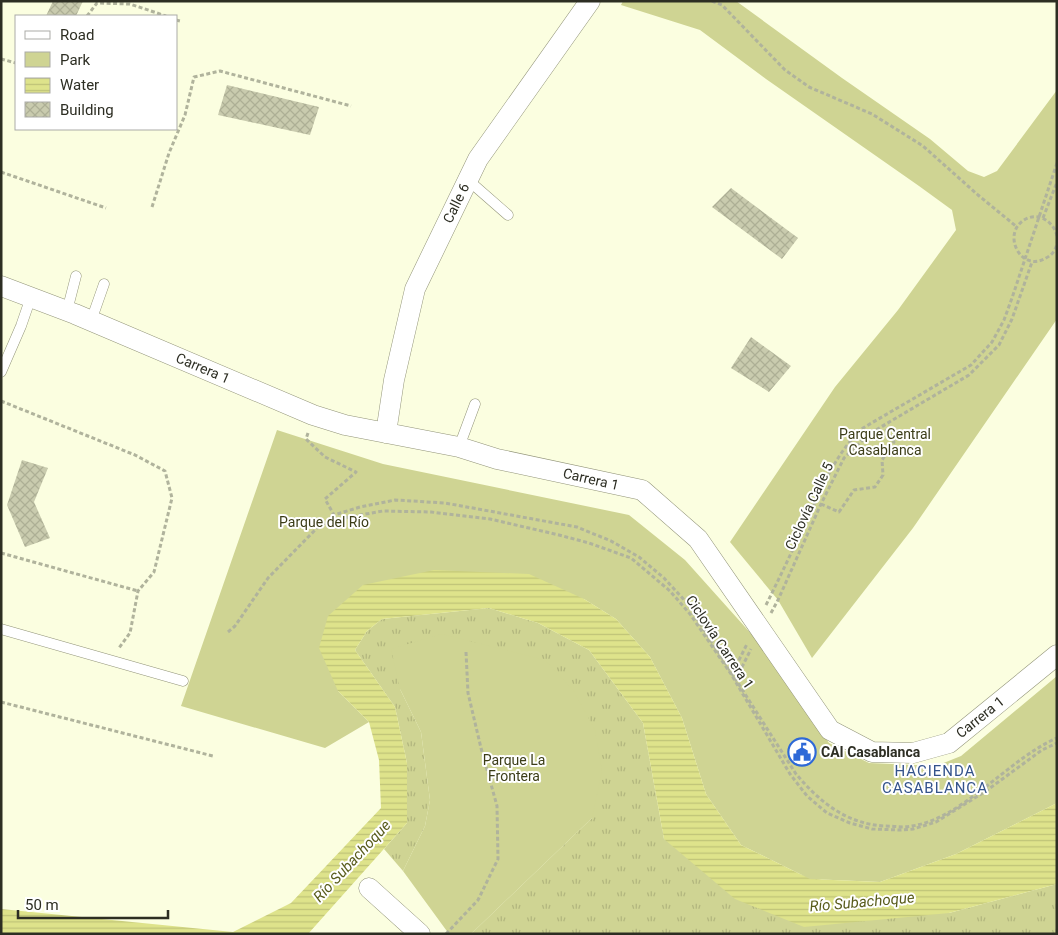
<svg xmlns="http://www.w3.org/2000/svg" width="1058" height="935" viewBox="0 0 1058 935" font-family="Roboto,sans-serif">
<defs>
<pattern id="grass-tufts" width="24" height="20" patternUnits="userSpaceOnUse" patternTransform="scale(1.25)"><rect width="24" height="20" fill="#cfd493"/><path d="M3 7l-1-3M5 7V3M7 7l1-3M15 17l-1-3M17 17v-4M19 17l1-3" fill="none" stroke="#b2b67e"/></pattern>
<pattern id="water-rules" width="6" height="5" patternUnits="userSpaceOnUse" patternTransform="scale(1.25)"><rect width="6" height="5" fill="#dee38b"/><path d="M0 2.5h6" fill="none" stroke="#bfc378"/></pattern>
<pattern id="building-cross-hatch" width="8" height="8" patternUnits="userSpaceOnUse" patternTransform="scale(1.25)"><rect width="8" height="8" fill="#c9cbae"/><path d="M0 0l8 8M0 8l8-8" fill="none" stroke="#adaf95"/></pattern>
</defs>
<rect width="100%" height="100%" fill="#fbfee0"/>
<!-- grass -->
<path fill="url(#grass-tufts)" d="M489 608 538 623 589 650 643 723 664 839 949 913 1057 884V934H471L592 818 400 689 421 732 430 800 425 826 403 871 384 849 407 823V763L395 707 355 650 367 631 382 619Z"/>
<!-- park -->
<path fill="#cfd493" d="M623 1H736L842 78 930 139 968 171 984 177 997 171 1057 90V319L913 528 812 658 778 600 730 542 835 387 898 310 956 230 952 210 919 186 766 79 700 30 621 5Z
M277 430 383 464 629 515 685 560 754 637 829 743 869 763 936 766 961 756 1057 676V803L956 854 880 882 810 879 741 845 706 794 682 718 650 657 616 619 584 599 363 585 338 691 369 722 325 748 181 706Z
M442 634 545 660 573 690 595 730 602 771 592 818 471 934H449L403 871 425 826 430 800 421 732 400 689 391 649Z"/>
<!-- water -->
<path fill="url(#water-rules)" d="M434 570 529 574 584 599 616 619 650 657 682 718 706 794 741 845 810 879 880 882 956 854 1057 803V884L949 913 804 927 735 899 664 839 643 723 589 650 538 623 489 608 382 619 367 631 355 650 395 707 407 763V823L308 934H1V909L233 932 291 903 381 808 379 760 369 722 338 691 319 648 328 616 363 585Z"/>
<!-- building -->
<path fill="url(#building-cross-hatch)" d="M53 1H83L76 16H46Z
M227 85 319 107 310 135 218 115Z
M731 188 798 238 782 259 712 207Z
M751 337 791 366 769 392 731 368Z
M22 460 48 468 34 502 50 538 25 547 7 505Z
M793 742 810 743 812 761 795 762Z"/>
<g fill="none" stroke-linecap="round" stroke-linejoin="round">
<!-- lane casing -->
<g stroke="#929479" stroke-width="11">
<path id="lane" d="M468 180 508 215
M67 311 76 276
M91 321 104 284
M1 372 21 326 31 297
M459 447 475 404
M1 629 183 681"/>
</g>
<!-- street casing -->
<g stroke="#929479" stroke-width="21">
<path id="street" d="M1 286 75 314 313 415 345 425 459 447 497 459 642 490 698 539 830 730 872 752 913 753 949 743 1057 655
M386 433 394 380 415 289 478 159 590 1
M369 888 420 934"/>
</g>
<!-- path -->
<path stroke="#b0b39c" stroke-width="3" stroke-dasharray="4 2.5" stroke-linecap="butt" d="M712 1 722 5 785 70 809 87 872 114 923 146 978 195 1017 227
M87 16 97 3 130 4 166 16
M176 20 180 21
M1 59 16 63
M1 172 106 208
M152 207 169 153 185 115 194 77 220 71 351 106
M1043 218 1057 182
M1057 236C1054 223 1041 213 1028 218 999 230 1020 274 1046 258 1052 255 1056 250 1057 243
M1 401 135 455 165 471 172 498 154 572 138 591 130 633 119 648
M308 433 306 439 325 457 356 472 325 499 334 515 360 507 395 500 445 503 577 527 611 541 639 557 664 578 687 603 796 774C820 802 846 824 885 826 894 826 903 828 912 826 964 818 1008 759 1057 738
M821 504 839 512 854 490 875 487 883 475 882 460 894 442 883 425
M1 553 138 591
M766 605C781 575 795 545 809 515 824 483 836 453 863 428L971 365 992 342 1004 320 1012 298 1057 163
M771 613 778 600 821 504 844 458 869 434 969 375 999 345 1012 319 1032 262
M228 632 235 626 268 578 320 525 349 517 383 511 431 512 490 519 559 535 589 543 631 558 670 591 690 614 731 674 790 774 807 796 827 813 850 823 872 829 900 830 913 829 936 822 986 791 1042 750 1057 743
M733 672 747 644
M736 679 751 649
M1 702 213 756
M446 934 478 900 498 859 497 806 481 748 468 693 466 652"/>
<!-- lane -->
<use href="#lane" stroke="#fff" stroke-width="10"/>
<!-- street -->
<use href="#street" stroke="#fff" stroke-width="20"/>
</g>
<!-- icons -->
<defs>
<g id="civic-ring" transform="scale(1.4375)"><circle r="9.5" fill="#fff" stroke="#2e69d7" stroke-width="1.5"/><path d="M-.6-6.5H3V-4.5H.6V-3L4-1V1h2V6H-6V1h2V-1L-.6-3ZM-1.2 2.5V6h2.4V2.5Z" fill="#2e69d7"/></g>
</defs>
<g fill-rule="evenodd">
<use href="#civic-ring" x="802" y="752"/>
</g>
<g text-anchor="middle" stroke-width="4" stroke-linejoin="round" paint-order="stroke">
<!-- street labels -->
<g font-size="14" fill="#2d2e23" stroke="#fff">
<text transform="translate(456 203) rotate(-64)" y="5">Calle 6</text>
<text transform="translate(203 368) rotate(23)" y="5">Carrera 1</text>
<text transform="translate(591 479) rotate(13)" y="5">Carrera 1</text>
<text transform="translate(809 506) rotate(-65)" y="5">Ciclovía Calle 5</text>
<text transform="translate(720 642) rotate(56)" y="5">Ciclovía Carrera 1</text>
<text transform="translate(980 717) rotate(-39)" y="5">Carrera 1</text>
</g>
<!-- park labels -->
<g font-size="14" fill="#3c3d18" stroke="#fff">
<text x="885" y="439">Parque Central<tspan x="885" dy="16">Casablanca</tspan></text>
<text x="324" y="527">Parque del Río</text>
<text x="514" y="765">Parque La<tspan x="514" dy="16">Frontera</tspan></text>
</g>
<!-- poi labels -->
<g font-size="14" font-weight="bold" fill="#2d2e23" stroke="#fff" text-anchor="start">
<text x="821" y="757">CAI Casablanca</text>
</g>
<!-- neighbourhood labels -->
<g font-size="15" letter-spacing="1" fill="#34538b" stroke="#fff">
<text x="935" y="776">HACIENDA<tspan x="935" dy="17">CASABLANCA</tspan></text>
</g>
<!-- water labels -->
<g font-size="15" font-style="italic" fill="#595c1c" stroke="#fff">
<text transform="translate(352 861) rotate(-47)" y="5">Río Subachoque</text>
<text transform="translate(862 902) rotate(-5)" y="5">Río Subachoque</text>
</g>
</g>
<!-- border -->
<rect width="1058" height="935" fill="none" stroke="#2d2e23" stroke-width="5"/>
<!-- legend -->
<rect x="15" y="15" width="162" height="115" fill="#ffffff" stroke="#ababa7"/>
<rect x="25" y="31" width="25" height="8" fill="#ffffff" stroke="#ababa7"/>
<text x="60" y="40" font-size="15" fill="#2d2e23">Road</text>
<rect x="25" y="52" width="25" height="15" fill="#cfd493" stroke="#ababa7"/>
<text x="60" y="65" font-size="15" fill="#2d2e23">Park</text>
<rect x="25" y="78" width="25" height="15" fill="url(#water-rules)" stroke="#ababa7"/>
<text x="60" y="90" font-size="15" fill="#2d2e23">Water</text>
<rect x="25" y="102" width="25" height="15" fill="url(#building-cross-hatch)" stroke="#ababa7"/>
<text x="60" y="115" font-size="15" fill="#2d2e23">Building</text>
<!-- scale -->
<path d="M18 910v8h150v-8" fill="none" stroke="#2d2e23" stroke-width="2.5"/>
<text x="25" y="910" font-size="15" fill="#2d2e23" stroke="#ffffff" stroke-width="4" paint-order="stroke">50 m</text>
</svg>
